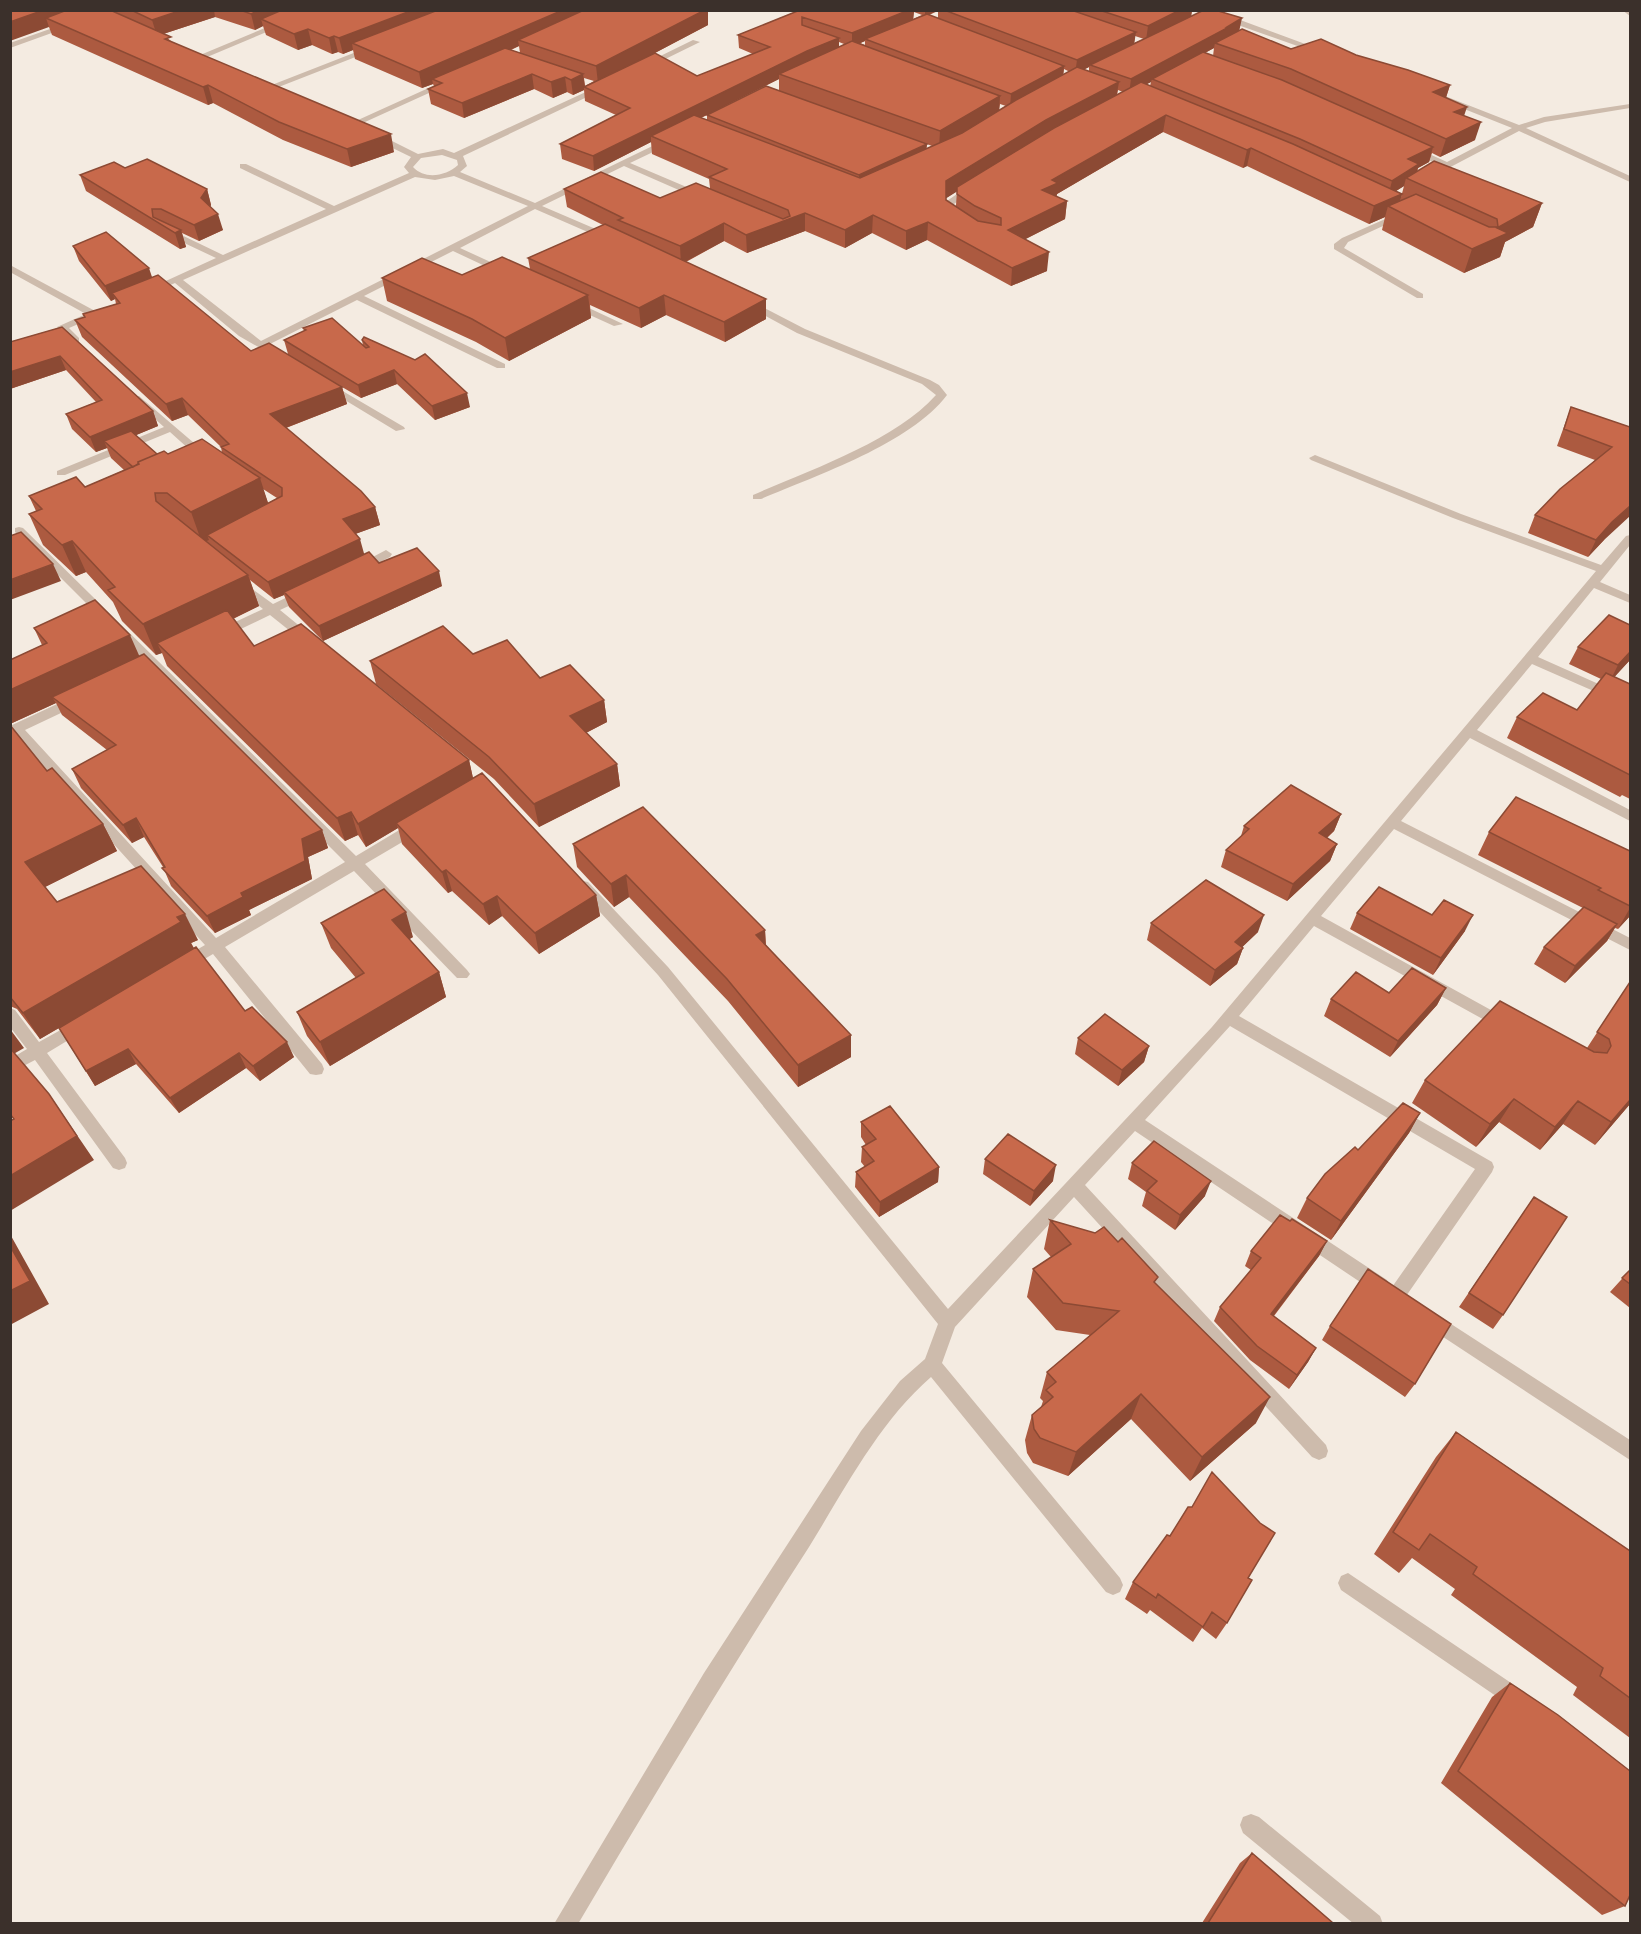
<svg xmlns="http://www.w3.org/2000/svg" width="1641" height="1934" viewBox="0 0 1641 1934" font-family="'Noto Sans',sans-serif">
<rect width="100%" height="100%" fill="#f4ebe1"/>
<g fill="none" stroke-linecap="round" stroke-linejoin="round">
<!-- minor -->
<path fill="#cdbbac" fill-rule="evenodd" d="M308 10H319L200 60 193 58Z
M1622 10H1630V16Z
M1218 14H1224L1327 52 1320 54 1218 18Z
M693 40 700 42 647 68 640 66Z
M369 47 376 49 271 90 264 88Z
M444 81 451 83 354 127 347 125Z
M603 84 607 86 606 88 463 156 467 166 460 172 535 203 671 137 674 138V142L630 163 703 194V198H697L624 166 542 206 612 236V240H606L535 209 460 248 508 270V274H502L453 251 364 296 505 364V368H497L357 300 268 345 272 349 267 352 239 336 175 283 152 293 144 291 216 258 163 233V229H169L223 255 326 209 240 168V164H246L334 206 409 173 404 167 411 157 372 138V134H378L418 154 443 149 454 153ZM442 155 457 160 458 165C446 176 425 180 413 167L421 158ZM454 176 528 206 261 341 183 280 415 177 435 180Z
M1427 89 1519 125 1544 117 1630 104V108L1545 122 1526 128 1630 176V182L1519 131 1441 172H1435V168L1440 165 1410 152V148H1416L1447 162 1512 128 1424 93 1423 91Z
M970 185 977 187 954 204V213L961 219 953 221 944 214V203Z
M1399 213 1407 215 1348 242 1344 248 1423 294V298H1417L1334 249V244L1342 238Z
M10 265 97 312V316L69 328 79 338V342H71L57 327 86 314 10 272Z
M570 302H576L623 324 614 326 570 306Z
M747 302H753L805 329 930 380 939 385 947 395C910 444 817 475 761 499H753V495C810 470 895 441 936 395L922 384 797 333 747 306Z
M329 383 404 427 405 429 396 431 325 388 324 386Z
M139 396 208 455V459H200L170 432 65 475H57V471L164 427 135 401V397Z
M1315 455 1461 514 1601 565 1626 536 1630 535V545L1600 582 1630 595V603L1594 588 1538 657 1630 698V707L1532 664 1477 730 1630 810V821L1470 738 1401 821 1630 938V950L1394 829 1321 916 1509 1020 1512 1024 1509 1028H1499L1314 926 1239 1016 1492 1162 1494 1167 1492 1172 1402 1302 1396 1304 1390 1302 1387 1296 1390 1290 1475 1169 1230 1026 1145 1120 1387 1280 1390 1286 1387 1292 1381 1294 1375 1292 1135 1131 1085 1185 1326 1445 1328 1451 1326 1457 1319 1460 1312 1457 1074 1197 955 1327 942 1363 1120 1578 1123 1585 1120 1592 1113 1595 1106 1592 931 1377C879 1422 845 1489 809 1547 729 1671 653 1797 578 1924H554L704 1673 861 1431 900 1381 925 1359 938 1324 658 975 576 886 583 881 588 882 668 967 948 1309 1212 1027 1596 571 1453 518 1311 460 1309 458Z
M19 527 23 528 356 856 411 823H421L423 827 421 831 365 864 467 970 470 974 467 978H457L354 871 225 947 322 1064 324 1069 322 1074 316 1075 310 1074 213 954 191 967H181L179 963 181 959 205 945 15 735 10 736V726L70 698H80L81 701 80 704 25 730 216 938 345 862 15 532V528Z
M386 550 392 554 390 557 362 571 358 572 352 568Z
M240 580 273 604 300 591H308V597L280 610 313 637V643H305L270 615 224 637H216V631L263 609 236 587V581Z
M10 1008 15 1010 39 1042 75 1022H85L88 1026 85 1030 47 1053 125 1158 127 1163 125 1168 119 1170 113 1168 35 1060 10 1073V1059L27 1049 10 1027Z
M1431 1311 1630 1440V1460L1425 1325 1422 1319 1425 1313Z
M1348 1573 1526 1693 1529 1700 1526 1707 1519 1710 1512 1707 1341 1590 1338 1583 1341 1576Z
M1251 1814 1259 1817 1380 1916 1383 1924H1354L1243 1833 1240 1825 1243 1817Z"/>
<!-- tertiary -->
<path fill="#cdbbac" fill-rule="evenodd" d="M67 23 74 25 10 48V43Z"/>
</g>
<!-- wall -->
<path fill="#ac5a40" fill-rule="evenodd" d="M10 10H708V25L651 55 697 76 753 54 739 48 738 35 800 10H1192L1191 16 1239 31 1291 49 1356 55 1450 85 1446 98 1464 116 1475 140 1440 157 1432 153 1429 162 1418 168 1417 172 1542 203 1533 227 1505 242 1500 257 1464 273 1382 230 1385 217 1369 224 1247 166 1243 168 1163 132 1057 194 1056 196 1067 201 1065 219 1025 239 1047 271 1011 286 927 240 906 250 872 233 845 248 805 231 747 253 724 241 686 262 766 299V319L725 342 666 315 641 328 590 305 591 318 509 361 476 342 387 301 382 278 462 275 530 269 528 258 603 225 567 207 564 189 660 198 710 188 709 179 652 154 651 142 594 171 562 159 560 144 616 115 585 101 584 90 573 95 567 92 553 98 534 89 464 118 431 104 428 89 434 86 433 84 422 88 355 59 353 50 343 54 338 52 332 54 312 45 298 50 266 35 263 26 255 30 215 17 163 34 172 42 394 152 351 167 283 140 213 103 208 105 52 35 49 27ZM938 11V18L929 15ZM914 12 922 15 913 19ZM1135 36 1144 39 1134 43ZM865 41V45L860 43ZM839 42 844 44 839 47ZM519 46 520 53 511 50ZM1214 48 1213 56 1205 53ZM1089 67V72L1083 70ZM1064 69 1070 72 1063 75ZM584 78 594 81 585 86ZM779 79V91L707 115V120L701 118ZM1151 82 1150 86 1146 84ZM1118 90 1123 92 1117 95ZM1000 104 1006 106 999 110ZM927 144 932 146 926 149ZM1404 186 1400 201 1402 194 1396 191ZM957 191 956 205V207L946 200V198Z
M125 168 207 189 211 205 210 207 223 230 199 241 182 233 186 247 180 249 86 191 80 175Z
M73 246 152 277 251 351 288 354 284 340 304 331 303 328 363 346 362 340 470 407 435 420 397 384 361 398 342 387 347 404 286 428 375 507 380 525 355 534 364 555 379 563 442 586 323 641 289 607 284 595 274 599 250 580 259 606 233 619 254 646 469 760 473 778 596 895 600 916 539 954 502 916 489 925 452 891 448 893 402 844 398 828 366 847 358 835 345 841 167 666 162 653 156 655 122 621 113 602 86 572 76 576 43 545 29 514 36 511 29 496 85 487 124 470 111 458 107 448 96 452 72 429 66 414 96 402 66 370 10 389V342L62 327 153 411 158 426 136 435 157 454 222 453 221 447 188 415 172 421 82 337 75 320 84 318 83 314 116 304 115 299 111 301 79 261ZM263 489 277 498 268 503Z
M1571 407 1630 427 1604 540 1588 557 1528 533 1535 515 1595 460 1557 446Z
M1630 625V660L1614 677 1630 684V799L1622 795 1620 797 1507 738 1517 717 1577 710 1601 679 1569 664 1578 647Z
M34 628 139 656 322 830 328 848 308 857 312 879 249 910 251 915 215 933 171 886 163 867 144 837 132 843 81 788 72 769 107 750 62 715 56 703 10 724V660L42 645Z
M473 654 604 700 607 722 586 733 617 764 620 786 539 827 494 779 376 684 370 661Z
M10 725 47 771 103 824 117 851 45 887 57 902 198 940 191 943 194 948 245 1011 294 1057 260 1081 246 1068 179 1113 136 1064 95 1086 59 1028 40 1039 17 1009 10 1006Z
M1341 814 1334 831 1327 838 1337 844 1330 861 1287 901 1221 867 1226 850 1241 836 1244 826Z
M1489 832 1630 851V916L1618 929 1615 928 1607 941 1565 983 1534 964 1544 947 1583 908 1478 855Z
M573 844 765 930 766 945 851 1057 798 1087 728 1001 629 897 614 907 577 867Z
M1357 913 1432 915 1465 931 1433 975 1350 929Z
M321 923 413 937 409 939 439 972 446 997 330 1066 307 1036 297 1012 356 978 331 948Z
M1151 923 1258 932 1242 947 1243 948 1237 964 1210 986 1147 940Z
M1630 982V1104L1595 1145 1563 1124 1540 1150 1499 1122 1476 1147 1412 1103 1425 1080 1587 1048Z
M1446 988 1437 1005 1390 1057 1324 1016 1331 999Z
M1078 1038 1149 1046 1144 1062 1118 1086 1075 1054Z
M1420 1113 1409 1133 1331 1240 1297 1218 1307 1198 1358 1150Z
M861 1122 939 1167 938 1182 879 1217 855 1187 856 1172 865 1167 861 1162 862 1147 866 1145 861 1137Z
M985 1159 1053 1181 1030 1206 983 1174Z
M1132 1163 1205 1196 1175 1230 1142 1206 1146 1192 1128 1179Z
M1534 1197 1503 1315 1493 1329 1459 1307Z
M1050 1220 1156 1284 1256 1423 1190 1481 1131 1419 1068 1476 1033 1463 1027 1453 1025 1440 1032 1415 1041 1407 1043 1401 1040 1398 1047 1372 1090 1335 1056 1330 1027 1297 1033 1269 1051 1257 1044 1249Z
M1290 1221 1327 1241 1319 1256 1274 1316 1316 1348 1308 1362 1289 1389 1250 1360 1214 1321 1220 1307 1251 1270 1245 1266 1251 1251Z
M1630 1270V1308L1610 1292Z
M1330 1326 1415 1384 1405 1397 1322 1340Z
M1456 1432 1630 1551V1738L1573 1695 1577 1687 1451 1595 1455 1589 1412 1558 1399 1573 1374 1554 1436 1457Z
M1248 1578 1227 1623 1216 1639 1202 1628 1193 1642 1150 1610 1147 1614 1125 1599 1133 1582Z
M1510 1683 1625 1906 1602 1915 1441 1783 1492 1697Z
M1252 1853 1333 1923H1202L1240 1863Z"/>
<!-- shaded-wall -->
<path fill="#8c4a34" d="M44 10H94L46 18 49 27 10 41V22Z
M182 10H214L215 17 157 36 152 20Z
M259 10H282L261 19 263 26 255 30 251 14Z
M413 10H458L352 43 353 50 343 54 339 38Z
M563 10H601L518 40 519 46 439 81 432 79 433 84 422 88 419 72Z
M705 10H708V25L598 83 596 66Z
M909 10H914L913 22 865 39V41L852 47V33Z
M925 10H938L925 17Z
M1180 10H1192L1191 18 1146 40 1148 26Z
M1242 18 1239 32 1215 43 1214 48 1154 80 1152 79 1151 82 1129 94 1131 79Z
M308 29 312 45 298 50 294 34Z
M1136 32 1134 45 1090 65 1089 67 1075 74 1077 60Z
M334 36 338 52 332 54 329 38Z
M839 38V52L779 74V79L658 139 651 136V142L594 171 593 156 807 51Z
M1064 66 1063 79 1010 108 1011 94Z
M532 74 534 89 464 118 462 103Z
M583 74 585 87H584V90L573 95 571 80Z
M565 77 567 92 553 98 551 82Z
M1119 82 1116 99 1044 137 945 199 946 181 1046 120Z
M208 85 213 103 208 105 203 87Z
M1450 85 1444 103 1433 92Z
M1000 96 999 113 939 149 940 131Z
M1467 107 1461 125 1454 112Z
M1166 115 1163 132 1057 194 1056 200 1042 190 1052 180Z
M1481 122 1475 140 1440 157 1446 139Z
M391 134 394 152 351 167 347 149Z
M927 144 926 154 859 186V175Z
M1433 147 1429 162 1418 168 1414 179 1406 178 1404 186 1388 196 1392 181 1408 159Z
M1251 148 1247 166 1243 168 1247 150Z
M207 189 211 205 206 214 201 198Z
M1402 194 1397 211 1388 206 1385 217 1369 224 1374 206Z
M1067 201 1065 219 1006 249 1008 230Z
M1542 203 1533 227 1505 242 1500 257 1464 273 1472 249 1497 228Z
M805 213V231L747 253 746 235Z
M218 214 223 230 199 241 194 225Z
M873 215 872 233 845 248V230Z
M928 222 927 240 906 250V231Z
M724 223V241L681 264 680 246Z
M181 230 186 247 180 249 175 233Z
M1049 252 1047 271 1011 286 1012 268Z
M149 268 154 283 112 293 115 299 111 301 105 286Z
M588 295 591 318 509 361 505 338Z
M664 295 666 315 641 328 639 308Z
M766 299V319L725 342 724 322Z
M60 356 66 370 10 389V372Z
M394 370 397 384 361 398 358 385Z
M342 387 347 404 275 432 270 414Z
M467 393 470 407 435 420 432 406Z
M182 398 188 415 172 421 166 404Z
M153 411 158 426 110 446 104 441 107 448 96 452 90 437Z
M260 478 270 509 207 535 209 540 202 543 191 512Z
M1630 506V516L1604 540 1588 557 1596 540 1612 522Z
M375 507 380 525 347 537 343 519Z
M360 539 365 557 284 592V595L274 599 268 582Z
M72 541 86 572 76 576 62 545Z
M53 564 61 581 10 600V580Z
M439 571 442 586 323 641 319 626Z
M248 575 259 606 166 651 157 643 162 653 156 655 143 624Z
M130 635 142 662 52 697 56 703 10 724V690Z
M1630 652V660L1609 683 1618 665Z
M604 700 607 722 574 739 570 716Z
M469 760 474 783 396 823 398 828 366 847 358 824Z
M617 764 620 786 539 827 534 804Z
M351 812 358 835 345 841 337 818Z
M1341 814 1334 831 1313 850 1319 833Z
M136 818 144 837 132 843 123 825Z
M103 824 117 851 41 889 25 862Z
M322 830 328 848 308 857 312 879 249 910 251 915 215 933 207 916 241 893 302 839Z
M1337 844 1330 861 1287 901 1293 884Z
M446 870 452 891 448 893 442 872Z
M626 875 629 897 614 907 611 884Z
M596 895 600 916 539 954 535 933Z
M497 896 502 916 489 925 483 904Z
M1630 908V916L1618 929Z
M406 912 413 937 400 945 392 920Z
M185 914 198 940 191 943 194 949 40 1039 23 1013 177 917Z
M1264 915 1258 932 1233 956 1243 948 1237 964 1210 986 1215 970 1235 942Z
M1473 915 1465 931 1433 975 1441 958Z
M1617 924 1607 941 1565 983 1575 966Z
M765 930 766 952 756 935Z
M439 972 446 997 330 1066 320 1042Z
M1446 988 1437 1005 1390 1057 1398 1041Z
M10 1029 24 1048 10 1056Z
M851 1035V1057L798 1087V1065Z
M287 1042 294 1057 260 1081 253 1066Z
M1149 1046 1144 1062 1118 1086 1122 1070Z
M128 1049 136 1064 95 1086 86 1071Z
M239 1053 246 1068 179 1113 170 1098Z
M49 1094 94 1160 10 1211V1176Z
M1514 1099 1499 1122 1476 1147 1490 1124Z
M1630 1100V1104L1595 1145 1611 1122Z
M1578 1101 1563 1124 1540 1150 1555 1127Z
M1420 1113 1409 1133 1331 1240 1341 1221Z
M1056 1165 1053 1181 1030 1206 1034 1191Z
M939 1167 938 1182 879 1217 880 1202Z
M1211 1181 1205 1196 1175 1230 1180 1215Z
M10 1234 49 1304 10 1325Z
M1327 1241 1319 1256 1264 1328 1271 1314Z
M1316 1348 1308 1362 1289 1389 1297 1375Z
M1141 1394 1131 1419 1068 1476 1076 1452Z
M1270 1397 1256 1423 1190 1481 1202 1457Z"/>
<!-- building -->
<path fill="#c8694b" stroke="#8c4a34" stroke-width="1.5" d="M10 10H44L10 22Z
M67 10H110L171 37 165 39 391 134 347 149 279 122 208 85 203 87 46 18Z
M131 10H182L152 20Z
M240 10H259L251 14Z
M282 10H413L339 38 334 36 329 38 308 29 294 34 261 19Z
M438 10H563L419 72 352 43Z
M584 10H705L596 66 518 40Z
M800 10H909L852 33 802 17V25L839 38 807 51 593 156 560 144 630 108 584 87 655 53 697 76 770 47 738 35Z
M944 10H1071L1136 32 1077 60Z
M1099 10H1180L1148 26Z
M1204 10H1215L1242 18 1227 27H1229L1131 79 1090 65Z
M927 14 1064 66 1011 94 865 39Z
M1242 29 1291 49 1321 39 1356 55 1408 70 1450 85 1433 92 1467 107 1454 112 1481 122 1446 139 1291 69 1215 43Z
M852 41 1000 96 940 131 779 74Z
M505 48 583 74 571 80 565 77 551 82 532 74 462 103 428 89 442 83 432 79Z
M1203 52 1282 80 1433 147 1408 159 1419 164 1392 181 1300 139 1152 79Z
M1077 67 1119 82 1046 120 946 181V200L978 221 1001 225V218L975 206 957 194V187L1054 128 1141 82 1293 144 1402 194 1374 206 1251 148 1247 150 1166 115 1052 180 1058 183 1042 190 1067 201 1008 230 1049 252 1012 268 928 222 906 231 873 215 845 230 805 213 746 235 724 223 680 246 618 220 623 218 564 189 601 172 660 198 696 183 783 219 790 216 788 210 709 177 727 169 651 136 694 115 860 178 962 133 1016 100Z
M766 86 927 144 859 175 707 115Z
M147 159 207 189 201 198 218 214 194 225 161 209H152L153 217 181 230 175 233 80 175 114 162 125 168Z
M1434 161 1542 203 1497 228 1508 233 1472 249 1388 206 1416 194 1489 227H1498L1497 219 1406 178Z
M605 224 766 299 724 322 664 295 639 308 528 258Z
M106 232 149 268 105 286 73 246Z
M502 257 588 295 505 338 472 319 382 278 422 258 462 275Z
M158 275 251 351 269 343 342 387 270 414 361 491 375 507 343 519 360 539 268 582 207 535 282 496V488L221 447 229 444 182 398 166 404 75 320 85 317 83 314 120 303 112 293Z
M332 318 366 348 369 347 362 340 364 337 415 360 425 354 467 393 432 406 394 370 358 385 284 340 306 330 303 328Z
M62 327 153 411 90 437 66 414 102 400 60 356 10 372V342Z
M1571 407 1630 427V506L1612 522 1596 540 1535 515 1560 489 1612 447 1564 429Z
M131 431 157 454 138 462V464L133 467 104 441Z
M202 439 260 478 191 512 167 493H155L156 501 248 575 143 624 108 590 115 587 72 541 62 545 29 514 42 509 29 496 76 477 85 487 139 464 138 462 164 451 168 454Z
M21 532 53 564 10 580V536Z
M417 548 439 571 319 626 284 592 369 552 379 563Z
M95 600 130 635 10 690V660L47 643 34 628Z
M227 610 254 646 301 624 469 760 358 824 351 812 337 818 157 643Z
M1609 615 1630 625V652L1618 665 1578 647Z
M443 626 473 654 507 640 540 678 570 665 604 700 570 716 617 764 534 804 489 757 370 661Z
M144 654 322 830 302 839 305 861 241 893 243 897 207 916 162 868 165 867 136 818 123 825 72 769 116 745 52 697Z
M1606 673 1630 684V775L1517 717 1543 693 1577 710Z
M10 725 47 771 52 768 103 824 25 862 57 902 141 866 185 914 177 917 181 922 23 1013 10 997Z
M482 773 596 895 535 933 497 896 483 904 446 870 442 872 396 823Z
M1291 785 1341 814 1319 833 1337 844 1293 884 1226 850 1249 829 1244 826Z
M1516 797 1630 851V906L1598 890 1601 888 1489 832Z
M643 807 765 930 756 935 851 1035 798 1065 727 979 626 875 611 884 573 844Z
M1206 880 1264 915 1235 942 1243 948 1215 970 1151 923Z
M1379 887 1432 915 1444 900 1473 915 1441 958 1357 913Z
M384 889 406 912 392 920 439 972 320 1042 297 1012 364 973 321 923Z
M1584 907 1617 924 1575 966 1544 947Z
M196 947 245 1011 252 1007 287 1042 253 1066 239 1053 170 1098 128 1049 86 1071 59 1028Z
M1412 968 1446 988 1398 1041 1331 999 1356 972 1389 993Z
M1630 982V1100L1611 1122 1578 1101 1555 1127 1514 1099 1490 1124 1425 1080 1500 1001 1594 1052 1607 1053 1611 1046 1609 1039 1597 1032Z
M1105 1014 1149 1046 1122 1070 1078 1038Z
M10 1048 49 1094 77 1136 10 1176V1121L14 1119 10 1114Z
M1403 1103 1420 1113 1341 1221 1307 1198 1325 1174 1355 1147 1358 1150Z
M890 1106 939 1167 880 1202 856 1172 874 1161 862 1147 876 1139 861 1122Z
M1008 1134 1056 1165 1034 1191 985 1159Z
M1154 1141 1211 1181 1180 1215 1147 1191 1157 1181 1132 1163Z
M1534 1197 1567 1217 1503 1315 1469 1293Z
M1280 1215 1290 1221 1292 1219 1327 1241 1271 1314 1316 1348 1297 1375 1257 1346 1220 1307 1261 1258 1251 1251Z
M1050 1220 1095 1233 1104 1227 1118 1242 1122 1238 1158 1277 1154 1282 1270 1397 1202 1457 1141 1394 1076 1452 1040 1438 1034 1429 1032 1415 1053 1397 1046 1390 1056 1382 1047 1372 1119 1311 1063 1303 1033 1269 1071 1244Z
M10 1246 30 1281 10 1291Z
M1368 1269 1451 1324 1415 1384 1330 1326Z
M1630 1270V1284L1622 1278Z
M1456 1432 1630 1551V1698L1600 1676 1603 1668 1473 1574 1477 1567 1430 1534 1419 1550 1393 1532Z
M1212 1472 1260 1523 1275 1533 1248 1578 1252 1580 1227 1623 1212 1612 1203 1627 1158 1594 1156 1598 1133 1582 1167 1535 1170 1536 1188 1507H1192Z
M1510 1683 1558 1715 1630 1771V1895L1625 1906 1458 1771Z
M1252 1853 1333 1923H1208Z"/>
<!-- border -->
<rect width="1641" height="1934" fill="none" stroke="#3b302b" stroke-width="24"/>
</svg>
